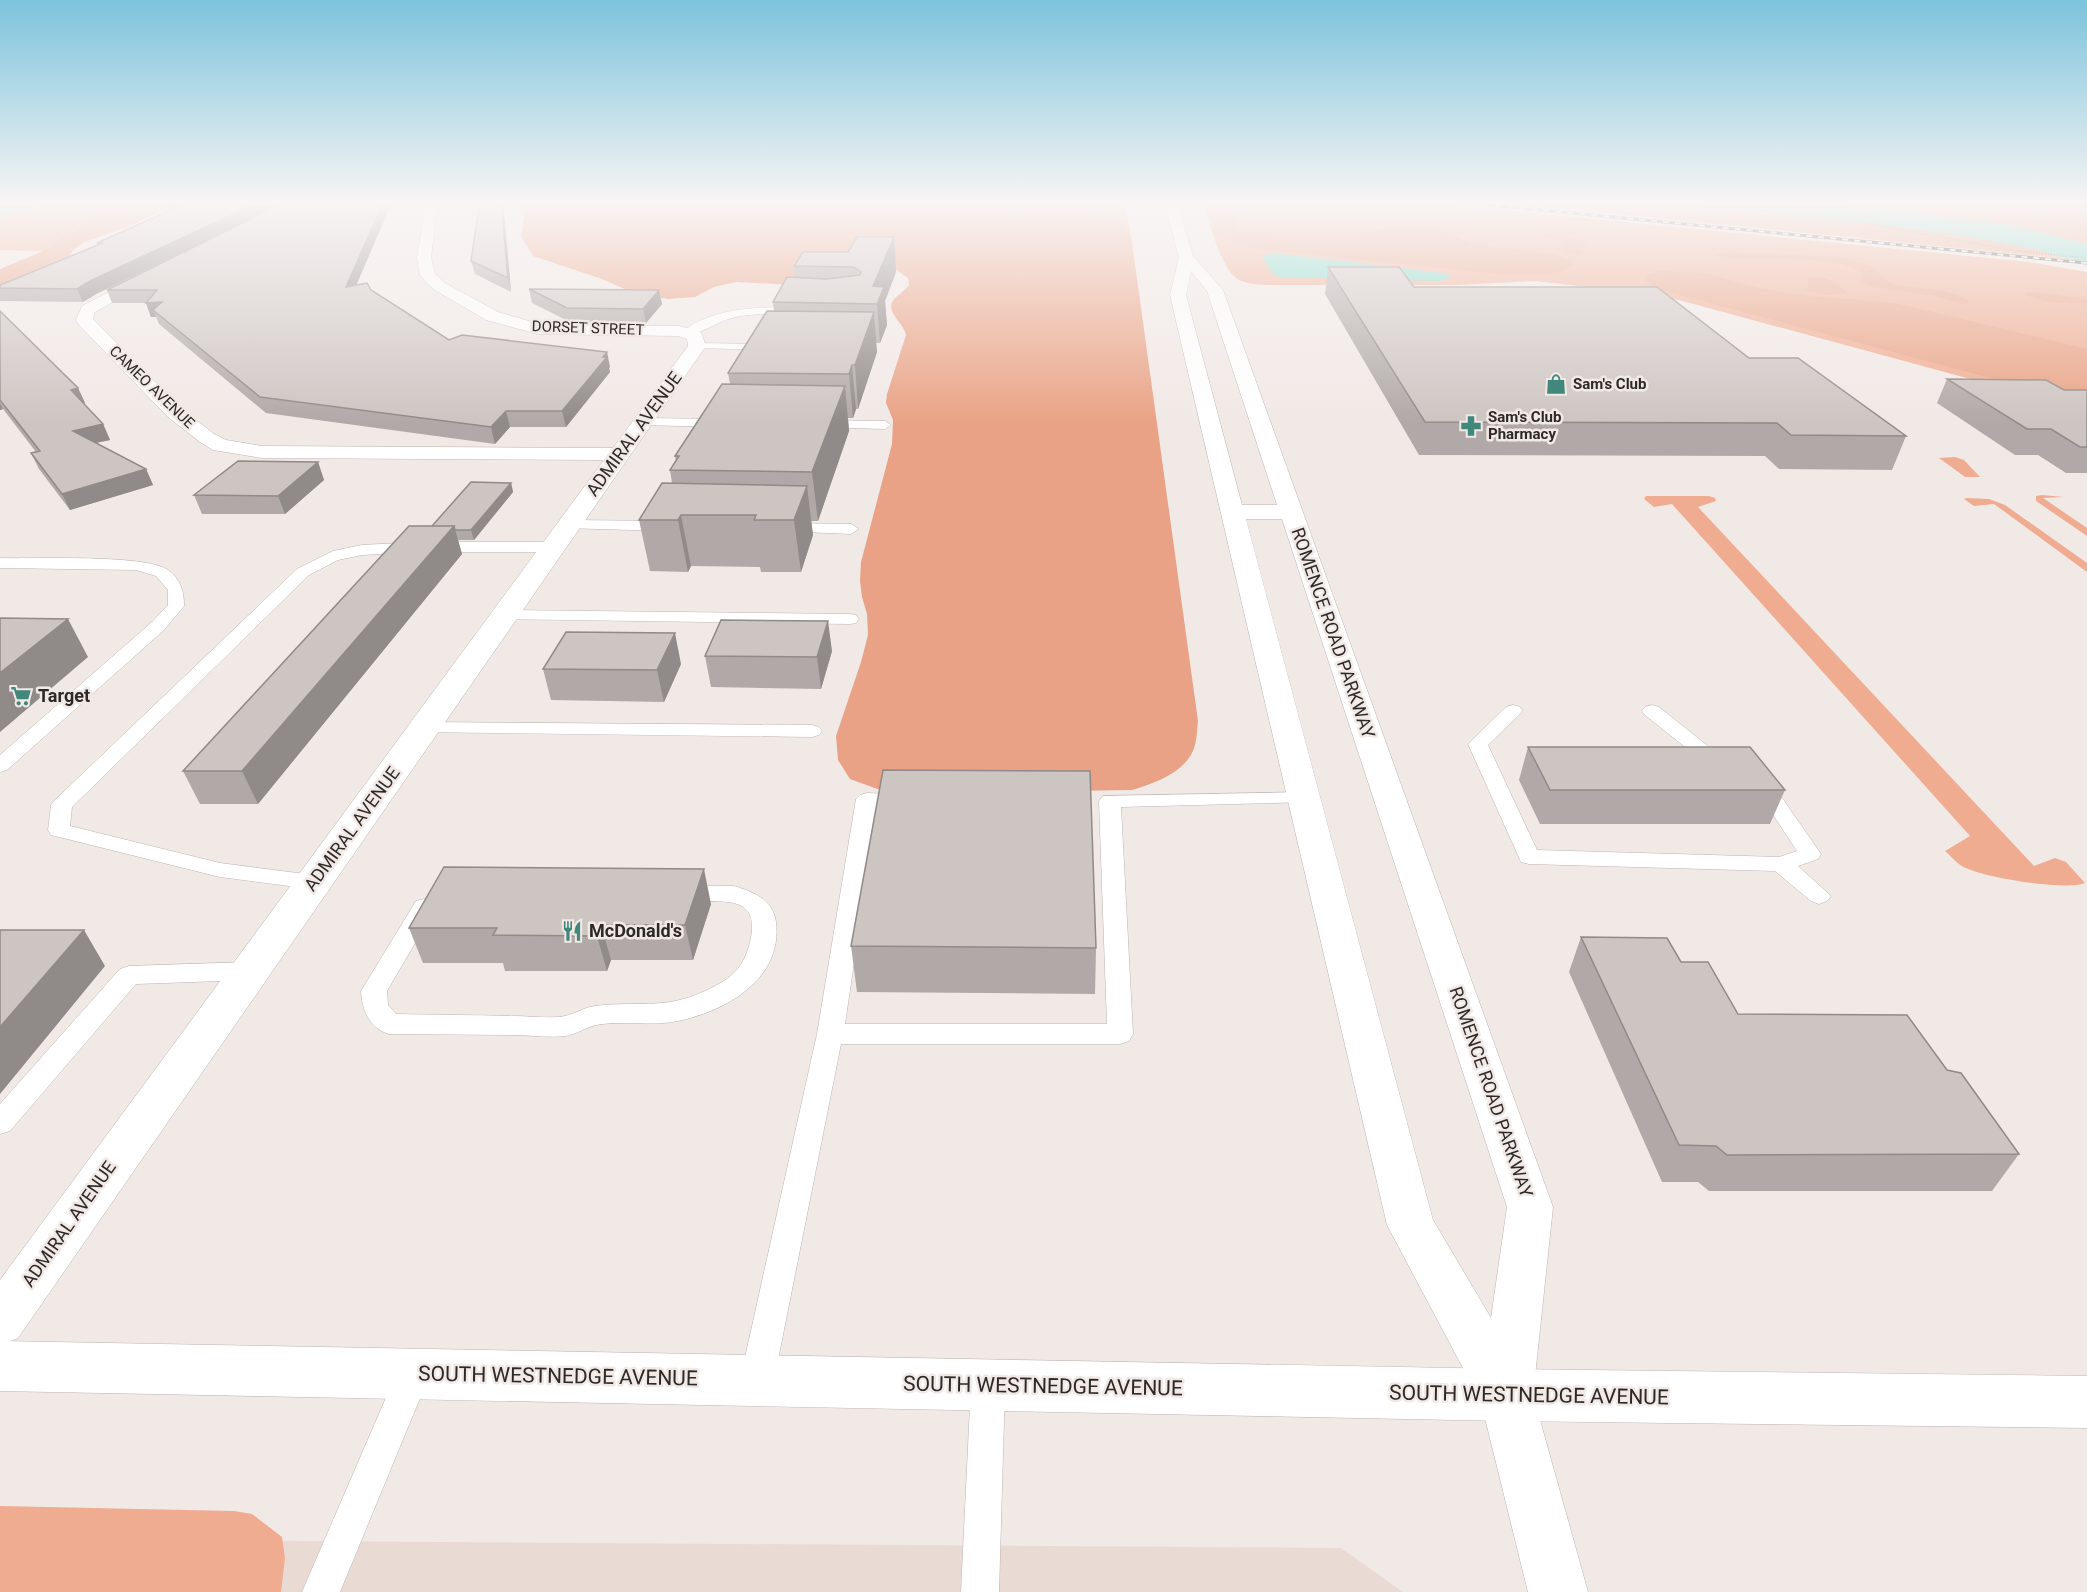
<svg xmlns="http://www.w3.org/2000/svg" width="2087" height="1592" viewBox="0 0 2087 1592" font-family="Roboto,sans-serif">
<rect width="100%" height="100%" fill="#f1e9e6"/>
<!-- built -->
<path fill="#eadad4" d="M0 1539 1341 1548 1403 1592H0Z"/>
<!-- green -->
<path fill="#f0ac91" d="M0 201H100L96 202 91 220 43 251 0 250Z
M1077 201H1124L1131 235 1120 221Z
M1203 201H1413L2029 262 2087 272V413L2059 403 1679 300 1630 292 1536 281 1456 285H1276C1264 285 1251 285 1239 280 1222 272 1208 219 1203 201Z
M1484 201H1801L2087 243V261Z
M1955 457 1964 460 1980 477H1965L1939 458Z
M2042 495 2064 497 2043 498 2087 528V536L2036 501V496Z
M1646 496H1709L1715 498 1716 501 1698 507 2034 866 2055 858 2066 862 2085 883C2066 891 1987 878 1966 868 1958 865 1952 857 1945 851L1970 836 1672 504 1654 507 1644 499Z
M1967 498 1989 499 2005 505 2087 563V572L1994 504 1974 506 1964 499Z
M0 1506 234 1511 252 1514 282 1537 285 1558 281 1592H0Z"/>
<!-- forest -->
<path fill="#e9a285" d="M100 201H212L156 213 132 225 84 242 73 250 68 261 0 297V269L41 252 85 224 91 220V216L85 213 87 208Z
M518 201H1077L1120 221 1131 235 1198 721C1197 729 1197 737 1195 745 1188 772 1155 783 1132 790L923 793 883 791 850 779 838 760 836 736 861 662 868 635 867 614 862 597 860 581 861 562 892 444 893 420 886 403 887 394 906 335C904 323 884 312 894 299 899 294 904 291 909 285L908 278 895 269 793 285 736 282 714 287 695 297 668 299 636 294 602 279 533 256 521 236 525 211Z
M1496 201H1686L1801 211 2009 239 2047 248 2053 254H2034Z
M1801 201H2087V243L2055 238Z
M1222 209 1237 214 1236 228 1247 232 1355 233 1404 227H1437L1470 243 1542 253 1560 256 1573 264C1562 279 1514 275 1496 274L1260 249 1234 243 1218 236 1210 212Z
M1549 233 1572 237 1586 242 1587 244 1580 249 1584 253C1575 257 1565 254 1557 249L1564 243 1538 235Z
M1724 252 1841 257 1872 266 1890 283 1896 285C1913 288 1960 289 1970 303L1962 304 1934 296 1870 286 1861 282V273C1839 254 1760 260 1729 258L1715 255Z
M1661 271 1704 273 1759 288 1807 296 1895 303 2087 349V406L2035 390 1672 293 1656 289 1645 280 1646 276Z
M1818 276C1827 278 1843 286 1847 293L1828 295 1807 291 1809 277Z
M2035 292 2084 299 2087 300V303H2052L2025 295V293Z"/>
<!-- water -->
<path fill="#7bdaca" d="M0 201H51L0 218Z
M1274 253 1434 272 1447 274 1451 278 1439 281 1281 277 1273 274 1263 258 1264 255Z"/>
<g fill="none" stroke-linecap="round" stroke-linejoin="round">
<!-- river -->
<path fill="#7bdaca" fill-rule="evenodd" d="M1702 201H1816L1876 207 2016 226 2087 244V265C2068 260 2050 252 2030 248 1927 226 1822 219 1717 210L1707 207Z"/>
<!-- lane casing -->
<g stroke="#bdb5b2" stroke-width="1">
<path id="lane" d="M803 307 808 310 807 312C782 317 757 311 732 318 719 321 695 337 684 335L682 333C710 306 767 307 803 307Z
M697 343 772 344 778 347 772 350 693 348 691 346Z
M643 418 723 419 729 423 723 427 638 425 637 422 638 419Z
M820 420 885 421 891 425 885 429 815 427 814 424 815 421Z
M569 520 667 521 675 526 667 531 564 528 561 525Z
M785 523 851 524 859 529 851 534 780 531 777 528 780 525Z
M420 542H553L561 547 553 552H420L362 555 338 560 309 575 72 807 70 826 220 863 313 875 321 877 324 882 321 887 313 889 220 877 51 835 48 830 51 805 55 800 297 569 333 551 362 545Z
M0 558C33 559 146 554 168 570 181 580 184 591 184 606L164 630 7 770 0 772V755L152 622 168 605V590L156 576 136 570 0 568Z
M505 610 850 614 856 615 859 619 856 623 850 624 499 619 496 615 499 611Z
M1513 705 1520 707 1523 711 1488 745 1537 850 1779 857 1797 851 1752 783 1755 779 1762 777 1769 779 1821 854 1818 859 1798 866 1831 896 1827 901 1819 904 1811 901 1775 871 1529 864 1521 862 1468 744 1506 707Z
M1652 705 1659 707 1724 759 1727 763 1724 767H1710L1645 715 1642 711 1645 707Z
M424 722 812 725 819 727 822 731 819 735 812 737 417 732 414 728 417 724Z
M1304 792 1311 794 1315 798 1311 802 1121 807 1133 1034 1129 1041 1120 1044H841L774 1380 769 1391 757 1396 745 1391 740 1380 817 1034 856 799 860 795 867 793 912 795 916 800 912 805 877 806 845 1024H1107L1099 801 1103 796Z
M682 885 734 886C753 892 773 899 776 922 783 979 726 1011 678 1021 651 1027 621 1020 596 1025 586 1027 577 1034 566 1036 549 1038 529 1035 512 1035 471 1035 430 1034 389 1034 369 1028 362 1010 361 991L416 901 424 899 432 901 436 907 387 991 388 1005 396 1014C435 1015 475 1015 515 1016 530 1016 550 1019 565 1016 575 1014 585 1007 595 1006 645 1000 666 1012 715 986 733 977 744 965 749 946 766 884 709 908 674 898L670 893 674 888Z
M249 962 258 965 261 971 258 977 249 980 136 984 10 1131 0 1134V1104L120 969 129 966Z
M413 1358 425 1363 430 1374 340 1592H302L401 1363Z
M988 1369 1000 1373 1005 1385 999 1592H961L971 1385 976 1373Z"/>
</g>
<!-- street casing -->
<g stroke="#bdb5b2" stroke-width="1">
<path id="street" d="M420 201H434L437 204 431 258 435 274 445 283 498 312 539 324 679 326 701 332 706 346 18 1338 0 1345V1280L604 460 262 458 213 450 200 442 168 417 78 324 76 320 82 306 145 273H155L158 276 155 279 95 312 93 319 182 409 214 434 226 440 262 446 613 448 688 346 687 339 678 336 538 334 486 320 433 289 420 275 417 258 425 206Z"/>
</g>
<!-- secondary casing -->
<g stroke="#bdb5b2" stroke-width="1">
<path id="secondary" d="M1164 201H1176L1193 256 1223 290 1553 1207 1533 1395 1588 1592H1528L1481 1402 1387 1225 1170 295 1179 257ZM1191 271 1207 291 1277 505H1242L1186 295ZM1246 519H1282L1507 1207 1491 1318 1433 1220Z"/>
</g>
<!-- primary casing -->
<g stroke="#bdb5b2" stroke-width="1">
<path id="primary" d="M0 1341 1506 1369 2087 1376V1428L1506 1421 0 1391Z"/>
</g>
<!-- path -->
<path stroke="#87817f" stroke-width="1.5" stroke-dasharray="1 2" stroke-linecap="butt" d="M1515 201 1573 205 1660 203 1833 217 2017 251 2087 258"/>
<!-- lane -->
<use href="#lane" fill="#fff" fill-rule="evenodd"/>
<!-- street -->
<use href="#street" fill="#fff" fill-rule="evenodd"/>
<!-- secondary -->
<use href="#secondary" fill="#fff" fill-rule="evenodd"/>
<!-- primary -->
<use href="#primary" fill="#fff" fill-rule="evenodd"/>
<!-- rail casing -->
<g stroke="#4f4b49" stroke-width="3">
<path id="rail" d="M1448 201 2087 263"/>
</g>
<!-- rail -->
<use href="#rail" stroke="#f1e9e6" stroke-width="2" stroke-dasharray="6" stroke-linecap="butt"/>
</g>
<!-- wall -->
<path fill="#b0a9a7" d="M191 201H405L391 204 356 285 371 290 449 340 610 367 609 368 610 372 566 427H510L495 444 266 413 159 324 156 317H151L146 303H112L107 290 228 230 96 294 83 302 0 301V285L98 245 97 243Z
M503 201 511 292 475 274 471 261Z
M894 237 896 272 885 301 887 325 880 343H876L877 352 858 409H856L853 418H848L849 431 818 521H811L813 535 801 572H761L760 567 691 566 688 572 650 571 639 520 672 483 670 470 676 461 675 456 730 384 728 373 774 311 773 302 795 278 794 266 848 252Z
M1328 267 1414 287 1749 358 1906 436 1892 470 1779 469 1765 456 1419 455 1325 294Z
M529 289 659 290 662 304 646 323 570 322 532 303Z
M0 311 78 388 85 403H83L103 424 110 440 96 443 146 469 153 485 70 510 39 469 31 453 36 452 3 409 0 410Z
M1947 379 2064 390 2087 391V473H2066L2038 455H2015L1937 403Z
M318 462 324 480 285 514H202L194 495Z
M511 483 513 492 474 540H458L462 554 258 804H200L183 771 432 526Z
M832 651 821 689 711 687 705 656Z
M681 664 664 702 551 700 543 669Z
M1528 747 1785 790 1770 824H1540L1519 780Z
M711 904 693 960H611L607 971H505L503 963H423L409 928Z
M1581 937 1681 962 1738 1014 1947 1070 2019 1154 1992 1191H1709L1698 1182H1662L1569 972Z
M851 946 1096 948 1095 994 857 992Z"/>
<!-- shaded-wall -->
<path fill="#908a88" d="M261 201H288L96 294 83 302 77 289 90 281Z
M384 201H405L391 204 350 300 346 287Z
M501 201H503L511 292 508 278Z
M894 237 896 272 885 301 887 325 880 343 877 304 873 286Z
M659 290 662 304 646 323 643 309Z
M162 302 153 310 156 317H151L146 303Z
M874 312 877 352 858 409 855 365Z
M607 352 610 367 609 368 610 372 566 427 562 411Z
M852 365 856 409 853 418 849 374Z
M845 386 849 431 818 521 812 472Z
M78 388 85 403 78 405 71 390Z
M0 403 3 409 0 410Z
M506 411 510 427 495 444 491 427Z
M103 424 110 440 80 446 73 431Z
M318 462 324 480 285 514 278 496Z
M146 469 153 485 70 510 62 494Z
M511 483 513 492 474 540 471 530Z
M807 486 813 535 801 572 794 520Z
M681 515 691 566 688 572 678 520Z
M454 526 462 554 258 804 242 771Z
M68 619 88 657 0 732V673Z
M828 621 832 651 821 689 817 657Z
M675 633 681 664 664 702 657 670Z
M704 869 711 904 693 960 685 925Z
M601 925 611 960 607 971 597 936Z
M84 930 105 966 0 1094V1027Z"/>
<!-- building -->
<path fill="#cdc5c2" stroke="#908a88" stroke-width="1.5" d="M191 201H261L90 281 77 289 0 288V285L103 243H97Z
M287 201H384L346 287 367 283 371 290 449 340 462 335 607 352 603 357H607L562 411H506L491 427 260 397 153 310 162 302 146 303 157 290H107Z
M480 201H501L508 278 471 261Z
M857 237H894L873 286 884 287 877 304 773 302 787 277 827 279 860 275 861 272 854 267 794 266 803 252H848Z
M1328 267H1399L1414 287H1657L1749 358H1798L1906 436 1791 435 1777 423 1425 422Z
M529 289 659 290 643 309 567 308Z
M0 311 78 388 71 390 103 424 73 431 146 469 62 494 31 453 40 451 0 400Z
M767 311 874 312 855 365H852L849 374 728 373Z
M1947 379 2046 380 2064 390H2086L2087 391V447H2080L2051 429H2027Z
M722 384 845 386 812 472 670 470 679 456H675Z
M238 461 318 462 278 496 194 495Z
M471 482 511 483 471 530H455L454 526H432Z
M662 483 807 486 794 520H754L756 515H681L678 520H639Z
M409 526H454L242 771H183Z
M0 618 68 619 0 673Z
M721 620 828 621 817 657 705 656Z
M566 632 675 633 657 670 543 669Z
M1528 747H1750L1785 790H1550Z
M883 770 1090 771 1096 948 851 946Z
M444 867 704 869 685 925H601L597 936 493 935 497 928H409Z
M0 930H84L0 1027Z
M1581 937 1667 938 1681 962H1708L1738 1014 1907 1015 1947 1070 1961 1073 2019 1154 1727 1155 1716 1146 1679 1145Z"/>
<!-- sky -->
<linearGradient id="sky" x2="0" y2="1"><stop stop-color="#7cc3dc"/><stop offset="0.48" stop-color="#f9f5f4"/><stop offset="1" stop-color="#f9f5f4" stop-opacity="0"/></linearGradient>
<rect width="2087" height="423" fill="url(#sky)"/>
<!-- icons -->
<defs>
<g id="shop-bare" transform="scale(1.62)"><path d="M-5-2.5h2.3a2.7 3.5 0 0 1 5.4 0H5L5.5 6h-11ZM-1.5-2.5h3a1.5 2.3 0 0 0-3 0Z" fill="#42877c" stroke="#f1e9e6" stroke-width="2.5" paint-order="stroke"/></g>
<g id="pharmacy-bare" transform="scale(1.62)"><path d="M-2-6h4v4h4v4h-4v4h-4v-4h-4v-4h4Z" fill="#42877c" stroke="#f1e9e6" stroke-width="2.5" paint-order="stroke"/></g>
<g id="supermarket-bare" transform="scale(1.62)"><path d="M-6-5.5h2.5l.6 2H6L4.5 2H-2.5L-4.4-4H-6ZM-1.5 3.2a1.3 1.3 0 1 0 .1 0ZM3 3.2a1.3 1.3 0 1 0 .1 0Z" fill="#42877c" stroke="#f1e9e6" stroke-width="2.5" paint-order="stroke"/></g>
<g id="restaurant-bare" transform="scale(1.62)"><path d="M-5-6h1v4h1v-4h1v4h1v-4h1v5L-1.5 .5V6h-2V.5L-5-1ZM5-6V6H3V1.5H1.5Q1.5-4 5-6Z" fill="#42877c" stroke="#f1e9e6" stroke-width="2.5" paint-order="stroke"/></g>
</defs>
<g fill-rule="evenodd">
<use href="#shop-bare" x="1556" y="384"/>
<use href="#pharmacy-bare" x="1471" y="426"/>
<use href="#supermarket-bare" x="21" y="696"/>
<use href="#restaurant-bare" x="572" y="931"/>
</g>
<g text-anchor="middle" stroke-width="5" stroke-linejoin="round" paint-order="stroke">
<!-- far-street labels -->
<g font-size="15" fill="#2c2927" stroke="#f1e9e6">
<text transform="translate(588 328) rotate(2)" y="5">DORSET STREET</text>
<text transform="translate(152 387) rotate(44)" y="5">CAMEO AVENUE</text>
</g>
<!-- far-poi labels -->
<g font-size="15" font-weight="bold" fill="#2c2927" stroke="#f1e9e6" text-anchor="start">
<text x="1573" y="389">Sam's Club</text>
<text x="1488" y="422">Sam's Club<tspan x="1488" dy="17">Pharmacy</tspan></text>
</g>
<!-- street labels -->
<g font-size="18" fill="#2c2927" stroke="#f1e9e6">
<text transform="translate(634 434) rotate(-54)" y="6">ADMIRAL AVENUE</text>
<text transform="translate(1333 633) rotate(71)" y="6">ROMENCE ROAD PARKWAY</text>
<text transform="translate(352 829) rotate(-54)" y="6">ADMIRAL AVENUE</text>
<text transform="translate(1491 1092) rotate(71)" y="6">ROMENCE ROAD PARKWAY</text>
<text transform="translate(69 1224) rotate(-55)" y="6">ADMIRAL AVENUE</text>
</g>
<!-- poi labels -->
<g font-size="18" font-weight="bold" fill="#2c2927" stroke="#f1e9e6" text-anchor="start">
<text x="38" y="702">Target</text>
<text x="589" y="937">McDonald's</text>
</g>
<!-- near-street labels -->
<g font-size="21" fill="#2c2927" stroke="#f1e9e6">
<text transform="translate(558 1376) rotate(1)" y="7">SOUTH WESTNEDGE AVENUE</text>
<text transform="translate(1043 1386) rotate(1)" y="7">SOUTH WESTNEDGE AVENUE</text>
<text transform="translate(1529 1395) rotate(1)" y="7">SOUTH WESTNEDGE AVENUE</text>
</g>
</g>
</svg>
